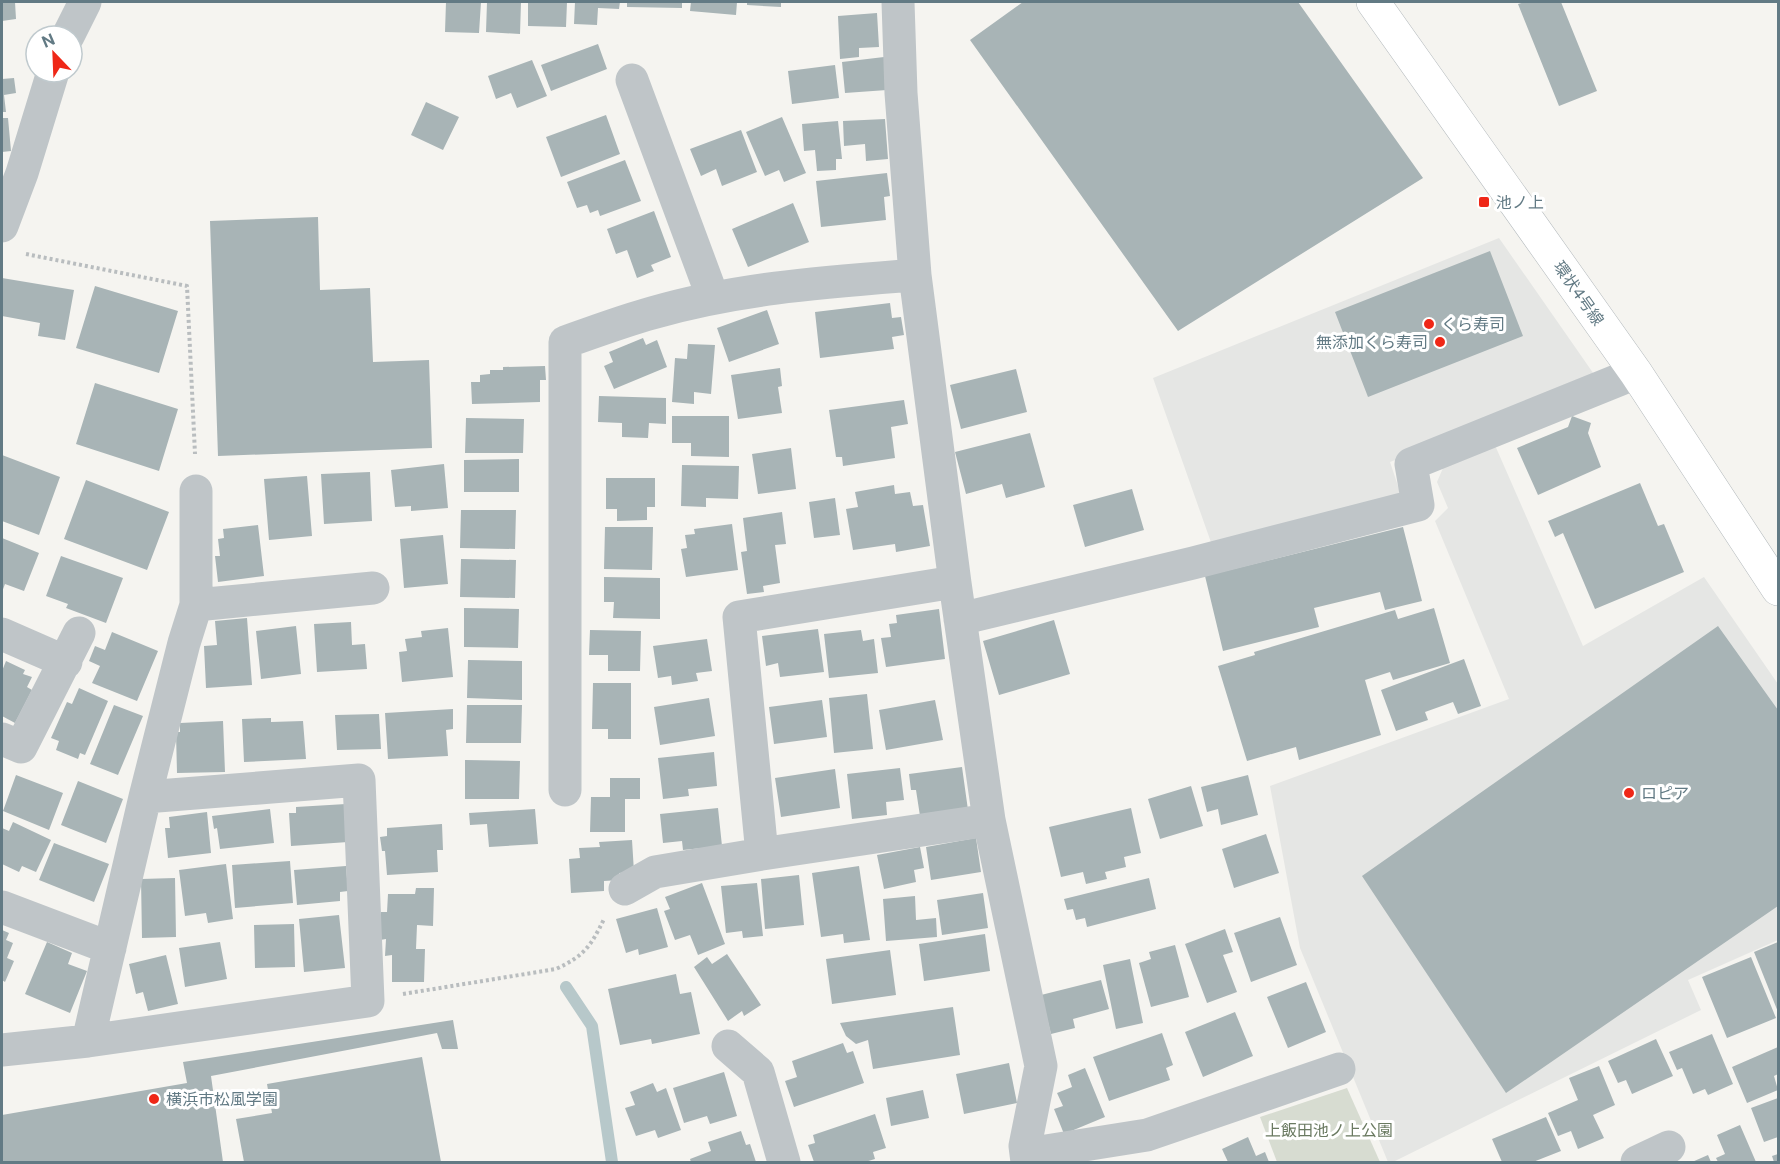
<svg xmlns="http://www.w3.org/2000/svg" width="1780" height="1164" viewBox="0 0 1780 1164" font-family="'Public Sans','Noto Sans JP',sans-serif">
<rect width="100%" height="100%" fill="#f5f4f0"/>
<!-- built -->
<path fill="#e5e6e4" d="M1499 238 1598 380 1390 462 1403 501 1213 548 1153 378Z
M1494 443 1583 646 1704 577 1778 684V940L1688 980 1701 1010 1393 1162H1388L1300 948 1270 786 1509 699 1435 521 1448 508 1437 482 1446 461Z"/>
<!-- green -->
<path fill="#d7dcd1" d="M1347 1088 1380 1162H1277L1260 1117Z"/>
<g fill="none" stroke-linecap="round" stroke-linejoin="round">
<!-- stream -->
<path stroke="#b7c8ca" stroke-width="12" d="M566 987 592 1026 612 1162"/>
</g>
<!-- building -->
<path fill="#a8b4b6" d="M2 2H15L16 19 2 21Z
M446 2H481L479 33 445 32Z
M487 2H521L520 34 486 32Z
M528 2H567L566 27 528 26Z
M575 2H620L619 9 598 8 597 25 574 24Z
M627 2H682V8L627 7Z
M691 2H737L736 15 690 11Z
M747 2H781V7L747 5Z
M1023 2H1298L1423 178 1178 331 970 40Z
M1525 2H1561L1597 91 1559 106 1518 4Z
M877 13 879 47 859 48V57L840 59 838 16Z
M598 44 607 69 551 91 541 65Z
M884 57 887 90 845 93 842 62Z
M532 60 547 96 517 108 511 93 496 99 488 76Z
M835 65 839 98 792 104 788 71Z
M14 78 16 93 4 95 6 112H2V79Z
M426 102 459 117 443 150 411 135Z
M606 115 620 154 561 177 546 137Z
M782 117 806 173 784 182 779 170 765 176 746 132Z
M2 118H8L11 151 2 152Z
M885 119 888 159 866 161 865 144 844 146 843 121Z
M838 121 842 159H836V170L817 171 815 150 804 151 802 124Z
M741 130 757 172 722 186 716 169 701 176 690 149Z
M625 160 641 201 600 216 598 210 590 213 587 205 577 208 567 182Z
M887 173 890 196 884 197 886 220 821 227 816 181Z
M793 203 809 242 748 267 732 229Z
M654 211 671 257 651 265 654 271 637 278 627 250 616 254 607 229Z
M318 217 320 290 370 288 373 362 429 360 432 448 218 456 210 221Z
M1490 251 1523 336 1368 397 1335 312Z
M2 278 74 290 65 340 38 336 40 323 2 316Z
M95 286 178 311 159 373 76 348Z
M890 303 892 318 901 317 904 335 892 337 894 349 820 358 815 312Z
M767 310 779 344 729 362 717 328Z
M643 338 646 345 657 340 667 367 614 389 604 366 613 362 609 352Z
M688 344 715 345 711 394 694 392V404L672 402 675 358 687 359Z
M545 366 546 380H540V402L472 404 471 382H480V375L490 374V370H503V367Z
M780 368 782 386 778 387 782 413 738 419 731 375Z
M1016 369 1027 412 961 429 950 385Z
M95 383 178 409 159 471 76 444Z
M599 396 666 398V424L649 423 648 438 622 437V423L598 422Z
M904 400 908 424 891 427 895 458 843 466 842 457H836L829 410Z
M672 416H729V457L691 456V443H672Z
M1572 416 1591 423 1588 433 1601 467 1538 495 1517 448 1568 427Z
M466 418 524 419 523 453H465Z
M1030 433 1045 487 1006 498 1002 484 966 494 955 452Z
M791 448 796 489 758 494 752 454Z
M2 455 60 477 39 535 2 521Z
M519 459V492H464V460Z
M444 464 448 508 411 511V506L395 507 391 470Z
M682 465 739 466 738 499 706 498V507L681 506Z
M370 472 372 521 324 524 321 474Z
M307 476 312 536 269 540 264 479Z
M606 478H655V507H647V520L617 521V509H606Z
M86 480 169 512 147 570 64 539Z
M1640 483 1658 526 1664 524 1684 572 1595 609 1563 533 1555 537 1548 521Z
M894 485 895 494 910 492 913 506 923 505 930 546 896 552 895 544 853 550 846 509 858 507 855 492Z
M1132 489 1144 530 1085 547 1073 505Z
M835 498 840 535 814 538 809 502Z
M461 510H516L515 549 460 548Z
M782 512 786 544 775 545 780 583 763 586 764 592 747 594 741 552 747 551 743 518Z
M732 524 738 570 686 577 681 549 687 548 685 535 695 534 694 529Z
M258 525 264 576 218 582 215 556H220L218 539 224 538 223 529Z
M605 527H653L652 570 604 569Z
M1403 527 1422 601 1385 610 1380 592 1314 608 1319 627 1223 651 1205 576Z
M443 535 448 584 404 588 400 539Z
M2 538 39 553 24 591 5 584 2 592Z
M61 556 123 578 106 623 66 608 68 604 46 596Z
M461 559 516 560 515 598 460 597Z
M604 577 660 578V619L613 618 614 602H604Z
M464 608 519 609 518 648 464 647Z
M1434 608 1450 663 1393 680 1390 672 1365 680 1381 735 1299 760 1296 747 1247 761 1218 666 1255 655 1254 652 1395 610 1398 619Z
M939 609 945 659 886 667 881 638 891 637 889 624 897 623 896 615Z
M247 618 252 685 206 688 204 646 217 645 215 621Z
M1054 620 1070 674 999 695 983 641Z
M351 622 352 645 365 644 367 669 317 672 314 624Z
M296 626 301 674 261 679 256 631Z
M1718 626 1778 710V906L1506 1093 1362 876Z
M448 628 453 677 402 682 399 652 407 651 405 639 422 637 421 631Z
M818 629 824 672 780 677 778 663 766 666 762 636Z
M590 630 641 631 640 671H608V655H589Z
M861 630 863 641 874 639 878 673 829 678 824 634Z
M112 632 158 651 137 701 92 683 100 666 89 661 95 646 105 650Z
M707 639 712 671 696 673 698 681 672 685 671 676 658 678 653 646Z
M1464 659 1481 706 1458 714 1453 702 1425 712 1428 720 1396 731 1381 690Z
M468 660 522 661V700L467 698Z
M6 661 25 670 23 674 32 677 27 687 32 690 15 723 2 716V671Z
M593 683H631V739H608V729H592Z
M79 688 108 701 85 755 80 753 78 759 56 750 59 741 51 738 67 702 72 704Z
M867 694 873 749 834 753 829 698Z
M709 698 715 736 660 745 654 707Z
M822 700 827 737 774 744 769 707Z
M935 700 943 740 886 750 879 710Z
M114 705 143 716 118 775 90 764Z
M467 705H522L521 743H466Z
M453 709V729L446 730 448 756 388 759 385 713Z
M379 714 381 749 337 750 335 715Z
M271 718V722L303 721 306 759 244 762 242 719Z
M223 721 225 772 177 773 176 732H180V723Z
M714 752 717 786 688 789 689 796 663 799 658 758Z
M465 760 520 761 519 799H465Z
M962 767 968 810 920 816 916 790H911L909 774Z
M900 768 904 800 886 802 887 815 852 819 847 774Z
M835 769 840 808 781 817 775 778Z
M16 775 63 793 49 830 3 811Z
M1248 775 1258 815 1221 825 1218 809 1207 812 1201 787Z
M610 778H640V799H625V832H590L591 797H610Z
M78 781 123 799 106 843 61 825Z
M1191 786 1203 826 1160 839 1148 799Z
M346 804 348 842 291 846 289 813H296V807Z
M718 808 722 846 683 850 682 841 663 843 660 814Z
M1131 808 1141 853 1124 857 1126 867 1105 872 1107 879 1086 884 1083 872 1061 877 1049 827Z
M270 809 274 843 220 849 217 828 214 829 212 816Z
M535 809 538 844 489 847 487 824 470 825 469 813Z
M207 812 211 853 168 858 165 828H170L169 817Z
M13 822 51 840 36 872 22 866 19 872 2 864V828L9 831Z
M442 824 443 850H437L438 872 387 875 385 851H382L380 837 387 836V828Z
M1266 834 1279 873 1234 888 1222 849Z
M976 838 981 872 931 880 926 847Z
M632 840 634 872 619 873 620 880 604 881V891L571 893 569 859 580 858 579 848 600 847 599 842Z
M54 843 109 864 94 902 39 880Z
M920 847 924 868 914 870 916 882 884 889 877 855Z
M290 861 293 903 235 908 232 865Z
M226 864 233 919 208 923 206 913 185 916 179 870Z
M346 866 348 891 340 892V901L297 905 294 870Z
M859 866 870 940 844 943 843 934 821 937 812 873Z
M799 875 804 925 765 929 761 879Z
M175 878 176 937 142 938 141 879Z
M1149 878 1156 909 1087 927 1085 918 1076 920 1073 909 1067 910 1064 899Z
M702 883 725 944 698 955 690 935 675 940 664 911 670 909 665 897Z
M757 883 763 936 743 938 742 931 726 933 721 886Z
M416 888H434L433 926 417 925 416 949H425L424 982H392V955L385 956 386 939 380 940 381 912H387L388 894H415Z
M983 893 988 928 942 935 937 900Z
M915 896 916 920 936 918 937 937 886 941 883 899Z
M657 908 668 947 639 955 638 949 626 953 616 919Z
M339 915 345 968 304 972 299 919Z
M1280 917 1297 965 1251 982 1234 933Z
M294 924 295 967 255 968 254 925Z
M1225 929 1233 952 1223 955 1237 992 1207 1003 1185 944Z
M2 930 9 933 6 940 13 943 7 958 14 961 5 982 2 980Z
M985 934 990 971 924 981 919 944Z
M47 942 72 953 68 964 87 971 70 1013 25 994Z
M220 942 227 979 185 987 179 948Z
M1778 942V1012L1754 952Z
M1175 945 1189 997 1151 1007 1139 963 1151 959 1149 952Z
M890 950 896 995 832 1004 826 959Z
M727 954 761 1005 744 1016 742 1011 728 1021 694 967 707 957 712 964Z
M166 955 178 1004 148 1011 143 992 136 994 129 964Z
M1751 957 1776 1018 1727 1038 1702 977Z
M1130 959 1143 1023 1116 1029 1103 965Z
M676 974 680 994 691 992 700 1034 652 1044 651 1039 620 1045 608 989Z
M1101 980 1109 1009 1073 1019 1075 1028 1051 1034 1041 995Z
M1306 982 1326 1032 1288 1048 1267 997Z
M953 1007 960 1055 873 1069 868 1040 856 1044 846 1036 840 1023Z
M1235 1012 1253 1056 1203 1077 1185 1032Z
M453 1020 458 1049H442L437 1033 211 1076 223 1162H2V1115L187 1083 183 1062Z
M1162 1033 1173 1065 1166 1068 1170 1080 1109 1101 1093 1057Z
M1712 1034 1733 1084 1708 1095 1705 1089 1693 1094 1682 1068 1677 1070 1669 1052Z
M1656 1039 1673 1076 1632 1094 1626 1080 1618 1083 1608 1061Z
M843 1043 847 1053 853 1051 864 1083 794 1107 785 1081 797 1077 792 1061Z
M1778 1047V1074L1774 1076 1778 1090 1747 1103 1732 1067Z
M422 1057 441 1162H244L236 1119 272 1113 267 1084Z
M1009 1063 1017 1103 964 1114 956 1074Z
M1599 1066 1615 1105 1593 1115 1604 1138 1578 1149 1571 1131 1558 1136 1548 1113 1578 1100 1569 1078Z
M1085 1068 1105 1117 1064 1134 1054 1109 1063 1106 1057 1093 1072 1087 1068 1075Z
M724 1072 737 1116 710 1124 707 1116 684 1123 673 1088Z
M653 1083 657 1092 666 1088 681 1130 658 1138 655 1130 636 1136 625 1108 635 1105 630 1092Z
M923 1090 929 1118 891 1126 886 1098Z
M1778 1098V1137L1764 1142 1751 1108Z
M875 1114 886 1148 873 1152 875 1159 865 1162H814L808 1145 815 1143 813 1135Z
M1546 1117 1561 1151 1533 1162H1502L1492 1139Z
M1740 1125 1756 1162H1718L1716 1158 1725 1154 1717 1135Z
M741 1131 746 1145 750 1144 756 1162H691L690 1159 711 1151 708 1142Z
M1248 1137 1256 1156 1265 1152 1269 1162H1228L1222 1149Z
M1778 1154V1162H1774L1772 1156Z
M1708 1155 1711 1162H1692Z"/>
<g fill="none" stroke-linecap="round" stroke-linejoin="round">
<!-- major casing -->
<g stroke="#b3b9bc" stroke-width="34">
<path id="major" d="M1373 2 1636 373 1778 589"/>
</g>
<!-- path -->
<path stroke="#b9bdbf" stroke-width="4" stroke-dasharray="3 3" stroke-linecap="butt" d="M26 254 187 286 195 454
M403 994 556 969C584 956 591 946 604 919"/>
<!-- minor -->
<path stroke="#bfc5c8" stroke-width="33" d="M898 2 901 93 915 275 955 583 989 820 1041 1066 1025 1146 1027 1162
M68 36 85 2
M632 80 713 298
M2 226 22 173 53 72
M196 605 373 588
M960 619 1193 563 1418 505 1411 464 1636 373
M2 634 66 662
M2 739 21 747 79 633
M565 790V342C594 332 623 321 652 313 738 288 827 282 915 275
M762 854 739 617 942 584 955 583
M625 889 655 872 762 854 989 820
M2 907 110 948
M88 1041 145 797 184 643 196 605V491
M728 1046 758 1072 784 1162
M2 1050 88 1041 368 1001 359 780 145 797
M1027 1154 1147 1135 1339 1069
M1637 1162 1669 1147"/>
<!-- major -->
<use href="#major" stroke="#fff" stroke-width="33"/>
</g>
<!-- markers -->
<g fill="#ef2717" stroke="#fff" stroke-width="2">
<rect x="1478" y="196" width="12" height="12" rx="3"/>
<circle cx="1429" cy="324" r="6"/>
<circle cx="1440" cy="342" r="6"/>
<circle cx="1629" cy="793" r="6"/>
<circle cx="154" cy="1099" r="6"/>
</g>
<g text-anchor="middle" stroke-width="6" stroke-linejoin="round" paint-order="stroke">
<!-- poi labels -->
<g font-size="16" fill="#627a84" stroke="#fff" text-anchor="start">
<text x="1496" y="208">池ノ上</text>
<text x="1441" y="330">くら寿司</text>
<text x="1428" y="348" text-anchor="end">無添加くら寿司</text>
<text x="1641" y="799">ロピア</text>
<text x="166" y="1105">横浜市松風学園</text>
</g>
<!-- street labels -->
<g font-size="16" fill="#627a84" stroke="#fff">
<text transform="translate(1579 293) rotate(55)" y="6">環状4号線</text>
</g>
<!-- park labels -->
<g font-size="16" fill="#6a7a61" stroke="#fff">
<text x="1329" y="1136">上飯田池ノ上公園</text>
</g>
</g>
<!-- border -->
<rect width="1780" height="1164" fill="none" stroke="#627a84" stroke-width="6"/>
<!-- north arrow -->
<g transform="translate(54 54) rotate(337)"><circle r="28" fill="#ffffff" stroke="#c0cace" stroke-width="1.5"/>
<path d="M0-4.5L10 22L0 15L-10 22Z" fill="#ef2717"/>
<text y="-9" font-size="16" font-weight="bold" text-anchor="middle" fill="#627a84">N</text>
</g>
</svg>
